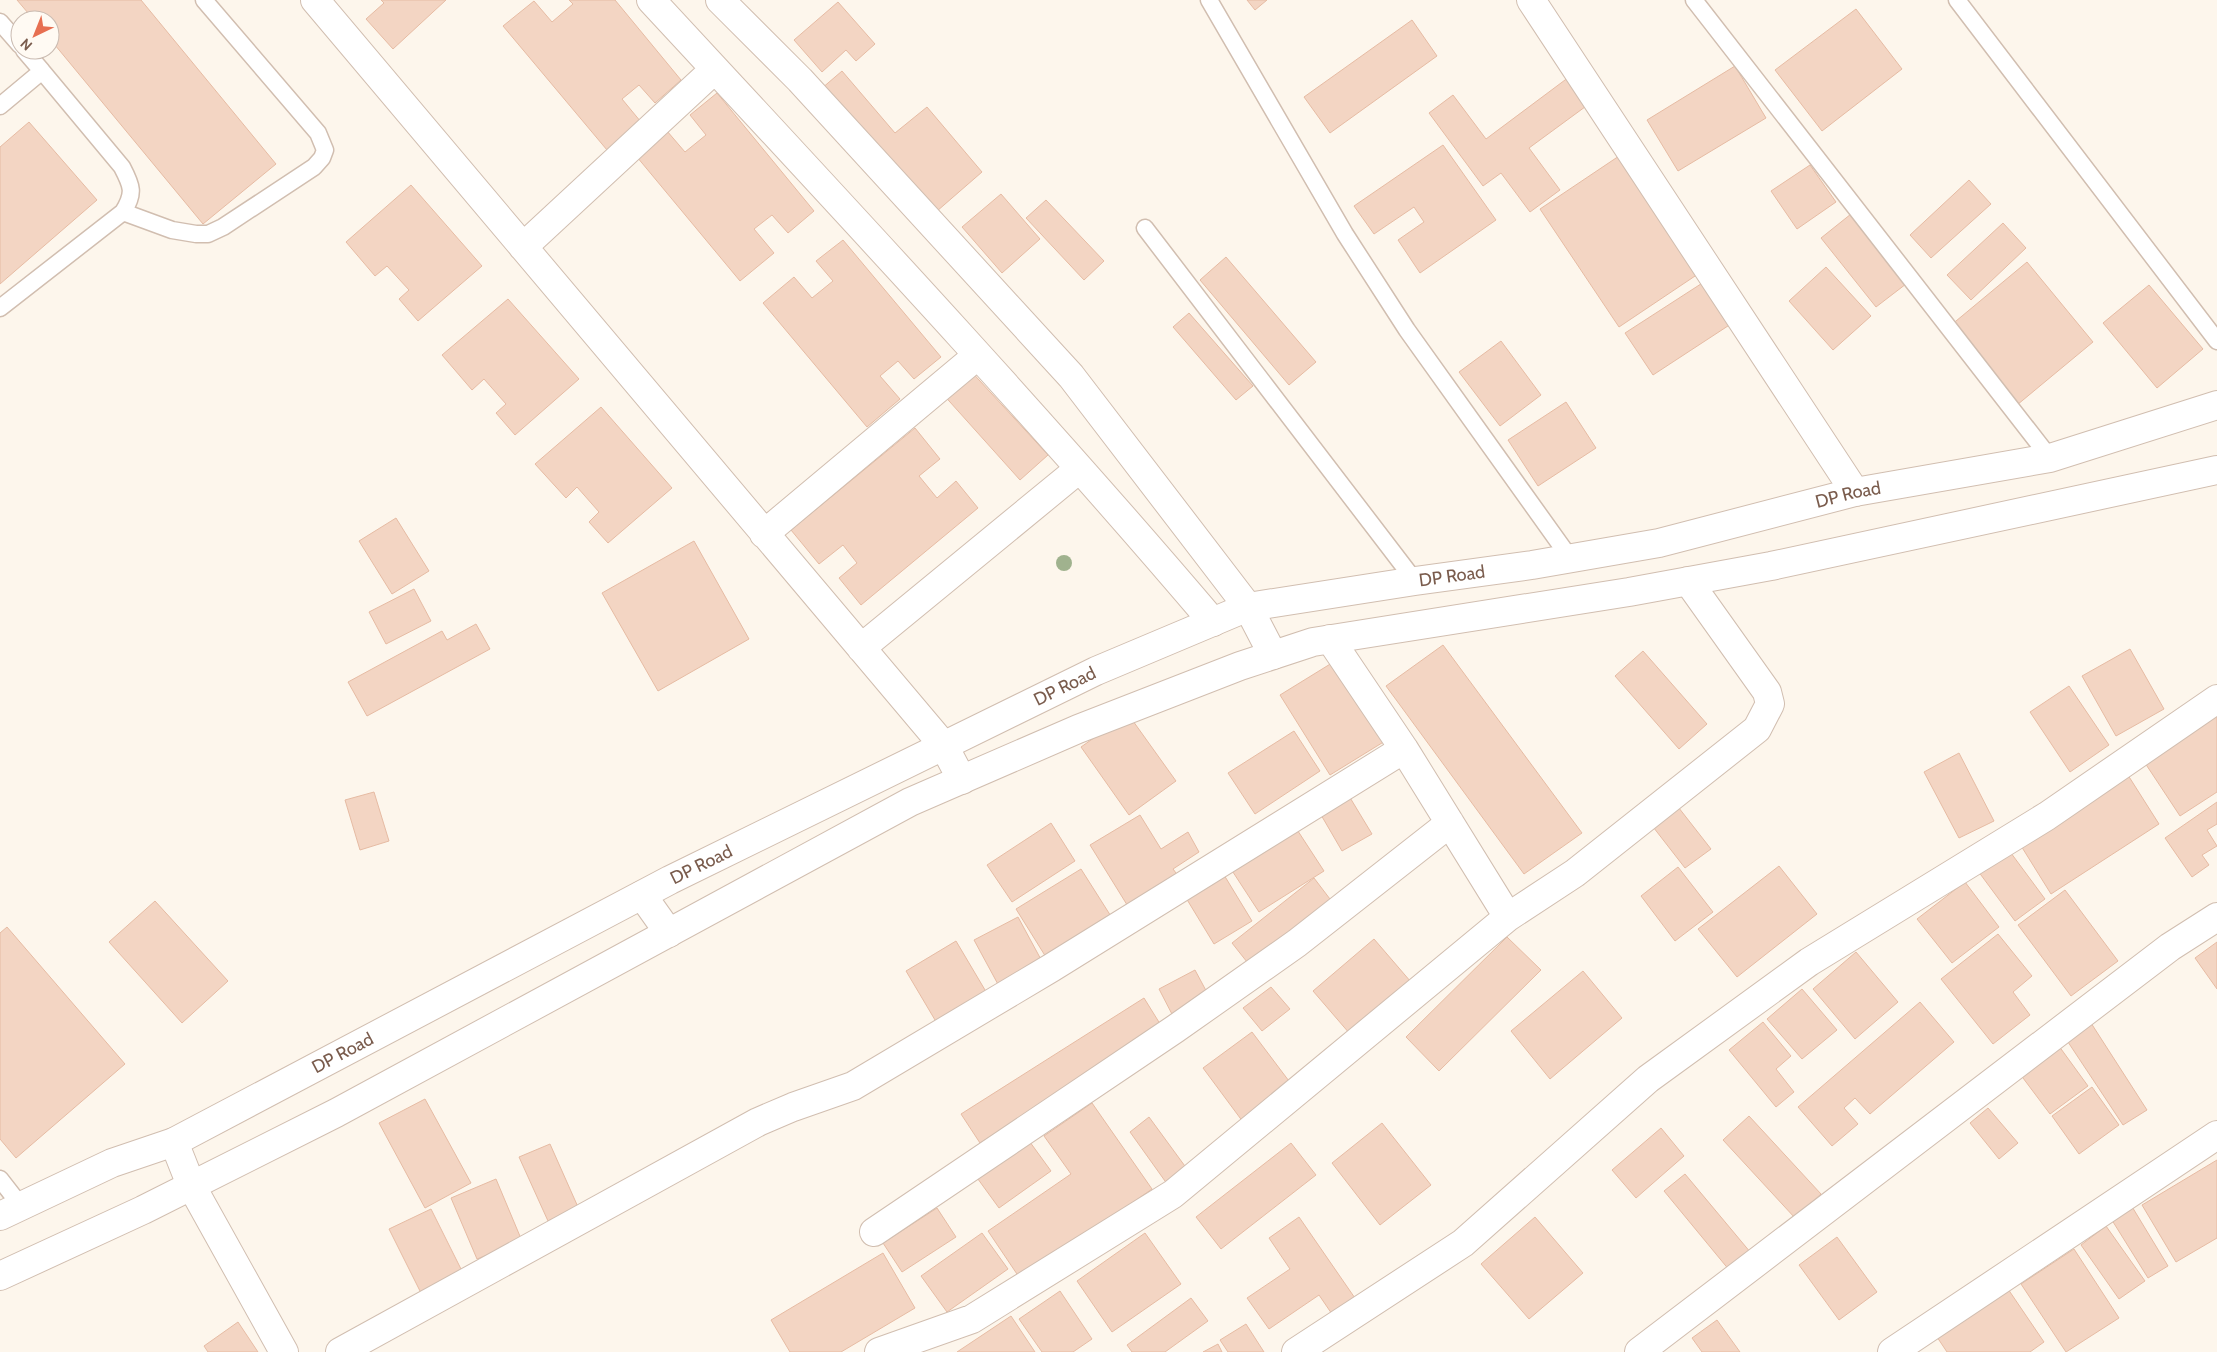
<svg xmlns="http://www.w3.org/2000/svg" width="2217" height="1352" viewBox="0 0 2217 1352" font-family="Cabin,sans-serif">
<rect width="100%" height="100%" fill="#fdf6ec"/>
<!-- building -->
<path fill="#f3d5c3" stroke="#e6bba3" d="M17 0H141L276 164 203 224 50 39V20H34Z
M381 0H446L393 49 366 19 384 3Z
M569 0H615L681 80 655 103 639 85 622 99 641 122 607 150 503 26 534 1 552 22 573 4Z
M1247 0H1267L1255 10Z
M838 2 875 44 856 61 846 50 822 72 794 40Z
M1856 9 1902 69 1822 131 1775 70Z
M1412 20 1437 56 1330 133 1304 97Z
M1735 66 1766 118 1678 171 1647 120Z
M842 71 895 133 927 107 982 172 929 218 821 89Z
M1569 77 1589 104 1529 148 1560 190 1530 212 1501 173 1483 186 1429 113 1453 95 1486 139Z
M717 93 814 211 788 233 772 215 754 229 774 253 740 281 637 157 667 131 685 152 706 135 690 115Z
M29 122 97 200 0 284V147Z
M1443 145 1496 220 1420 273 1398 240 1424 222 1414 207 1374 234 1354 206Z
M1625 152 1704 270 1619 327 1540 209Z
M1810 165 1836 202 1797 229 1771 191Z
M1969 180 1991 204 1931 258 1910 235Z
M411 185 482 266 418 321 399 299 409 290 387 266 375 276 346 242Z
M1001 194 1040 239 1002 273 962 227Z
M1046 200 1104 261 1084 280 1026 218Z
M1851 214 1906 284 1876 307 1821 238Z
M2003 223 2026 248 1971 300 1947 275Z
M843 240 941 357 914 379 898 361 880 376 900 399 867 427 763 303 794 277 812 298 833 281 816 261Z
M1226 257 1316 362 1289 385 1200 280Z
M2027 262 2093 342 2017 405 1950 326Z
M1826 267 1871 316 1833 350 1789 301Z
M1707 280 1734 322 1653 375 1625 333Z
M2149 285 2203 349 2157 388 2103 323Z
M508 299 579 379 515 435 496 413 506 404 484 379 472 390 442 355Z
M1189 313 1253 386 1236 400 1173 327Z
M1501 341 1541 395 1500 426 1459 372Z
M968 368 1048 455 1020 480 941 392Z
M1566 402 1596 448 1538 486 1508 440Z
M601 407 672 488 608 543 589 522 599 512 577 487 566 498 535 464Z
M915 428 940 459 919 476 937 498 956 481 978 508 861 605 839 578 857 563 843 545 819 564 791 530Z
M396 518 429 571 392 594 359 541Z
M694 541 749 639 658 691 602 593Z
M414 589 431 621 386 644 369 612Z
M476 624 490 649 367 716 348 682 442 631 447 640Z
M1443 645 1582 833 1524 874 1386 686Z
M2130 649 2164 709 2116 736 2082 676Z
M1643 651 1707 724 1679 749 1615 676Z
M1340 658 1390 738 1330 775 1280 695Z
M2069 686 2109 745 2070 772 2030 712Z
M1128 714 1176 781 1129 815 1081 747Z
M2217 715V792L2180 816 2145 763Z
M1294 731 1320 771 1255 814 1228 773Z
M1959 753 1994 821 1959 838 1924 772Z
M2126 772 2159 824 2051 894 2018 841Z
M1346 791 1372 834 1342 851 1317 808Z
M374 792 389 841 360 850 345 800Z
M2217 802V824L2207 830 2217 846 2202 855 2209 865 2192 877 2165 838Z
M1675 803 1711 849 1685 868 1650 823Z
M1140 815 1161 849 1188 832 1199 852 1173 869 1179 877 1129 908 1090 845Z
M1051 823 1075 861 1012 902 987 865Z
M1294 825 1324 871 1259 912 1229 866Z
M2008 849 2045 899 2015 921 1978 871Z
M1779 866 1817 914 1737 977 1698 929Z
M1678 867 1713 912 1675 941 1641 896Z
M1081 869 1114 921 1049 962 1016 909Z
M1221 870 1252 921 1214 944 1183 893Z
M1314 878 1333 903 1251 967 1232 943Z
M1965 882 1999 927 1952 963 1917 919Z
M2065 890 2118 961 2071 996 2018 925Z
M155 901 228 981 182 1023 109 942Z
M1018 917 1044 965 1000 988 974 940Z
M7 927 125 1064 16 1158 0 1139V933Z
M1998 934 2032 976 2013 992 2030 1015 1993 1044 1941 979Z
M1507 937 1541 970 1439 1071 1406 1037Z
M1374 939 1411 982 1350 1034 1313 991Z
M956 941 988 995 938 1025 906 971Z
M2217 942V989L2195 958Z
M1856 952 1898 1002 1855 1039 1813 989Z
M1195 970 1210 998 1174 1018 1159 989Z
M1583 971 1622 1018 1550 1079 1511 1031Z
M1271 987 1290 1009 1262 1031 1243 1008Z
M1802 989 1837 1030 1802 1059 1767 1019Z
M1144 998 1162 1027 980 1143 961 1114Z
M1920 1002 1954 1042 1870 1114 1855 1098 1844 1108 1858 1124 1832 1146 1798 1107Z
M1763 1022 1791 1056 1776 1069 1794 1092 1776 1107 1729 1050Z
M2091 1023 2147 1110 2123 1125 2066 1039Z
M1252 1032 1295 1089 1246 1126 1203 1068Z
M2056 1042 2088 1086 2050 1114 2017 1070Z
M2092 1087 2119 1125 2079 1154 2052 1116Z
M425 1099 471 1183 425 1208 379 1123Z
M1092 1103 1152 1189 1021 1280 988 1231 1071 1174 1044 1136Z
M1988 1108 2018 1143 1999 1159 1970 1123Z
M1749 1116 1821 1194 1795 1218 1723 1140Z
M1149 1117 1190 1173 1170 1188 1130 1132Z
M1382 1123 1431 1185 1380 1225 1332 1163Z
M1661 1128 1684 1156 1636 1198 1612 1170Z
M1027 1138 1051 1171 999 1208 975 1175Z
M1291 1143 1316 1175 1221 1249 1196 1217Z
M550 1144 578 1207 548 1221 519 1157Z
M2217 1160V1238L2176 1262 2142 1205Z
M1685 1174 1751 1253 1730 1271 1664 1191Z
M496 1179 522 1241 477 1259 451 1198Z
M2131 1205 2168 1266 2148 1278 2110 1217Z
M937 1208 956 1237 902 1272 883 1243Z
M431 1209 464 1275 422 1295 389 1229Z
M1299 1217 1357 1301 1334 1317 1319 1295 1269 1329 1247 1298 1290 1269 1269 1238Z
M1535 1217 1583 1273 1529 1319 1481 1264Z
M2106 1226 2145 1281 2119 1299 2081 1245Z
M982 1233 1008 1269 947 1312 921 1276Z
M1145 1233 1181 1284 1112 1332 1077 1281Z
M1837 1237 1877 1292 1839 1320 1799 1265Z
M2074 1249 2119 1318 2066 1352 2021 1284Z
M883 1253 915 1308 841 1352H790L771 1320Z
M2008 1289 2044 1342 2030 1352H1947L1937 1337Z
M1060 1291 1092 1339 1073 1352H1042L1019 1319Z
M1191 1298 1208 1321 1165 1352H1132L1127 1345Z
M1011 1316 1035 1352H957Z
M1717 1320 1740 1352H1702L1692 1338Z
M238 1322 258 1352H208L204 1346Z
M1246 1324 1264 1352H1228L1220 1340Z
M1218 1344 1222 1352H1203Z"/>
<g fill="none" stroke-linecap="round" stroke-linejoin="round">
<!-- service casing -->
<g stroke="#d1beb0" stroke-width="19">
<path id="service" d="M1209 0 1345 234 1407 330 1570 558
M1694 0 2050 458
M1957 0 2217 341
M0 22 20 45
M0 106 42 71 24 50
M123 212 172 230 196 234H208L223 227 314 167 322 158 325 150 318 133 204 0
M1145 228 1415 581
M0 308 123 212C135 193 132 186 122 167L42 71
M0 1179 21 1206"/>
</g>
<!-- minor casing -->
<g stroke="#d1beb0" stroke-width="30">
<path id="minor" d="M315 0 944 746 962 780
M651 0C841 205 1032 409 1213 622
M720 0 800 80 1071 376 1248 607 1273 655
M1531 0 1855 492
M523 247 715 69
M764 534 978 355
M1330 639 1404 749 1508 917
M861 648 1079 469
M174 1142 191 1185 284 1352
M874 1232 1175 1029 1297 943 1450 823
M340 1352 758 1122 793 1107 853 1086 1051 968 1404 749
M879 1352 972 1319 1173 1194 1508 917 1575 873 1757 729 1770 704 1767 692 1688 581
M1296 1352 1463 1243 1648 1079 1809 962 2047 816 2217 699
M1639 1352 2170 947 2217 917
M1892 1352 2217 1135"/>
</g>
<!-- tertiary casing -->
<g stroke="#d1beb0" stroke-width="30">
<g id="tertiary">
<path d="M642 895 669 933"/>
<path id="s1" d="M0 1216 112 1163 174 1142 670 880 1096 671 1248 607 1415 581 1532 565 1659 543 1855 492 2050 458 2217 405"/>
<path d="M0 1276 143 1210 336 1113 910 802 1078 729 1240 666 1313 642 1629 592 1771 566 2217 470"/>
</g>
</g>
<!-- service -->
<use href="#service" stroke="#fff" stroke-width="16"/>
<!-- minor -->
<use href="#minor" stroke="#fff" stroke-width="28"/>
<!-- tertiary -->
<use href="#tertiary" stroke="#fff" stroke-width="28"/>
</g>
<!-- trees -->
<circle fill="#a0b28e" cx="1064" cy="563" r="8"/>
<g text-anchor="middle" stroke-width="4" stroke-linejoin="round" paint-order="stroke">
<!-- street labels -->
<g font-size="18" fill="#7a5c4d" stroke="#fffaf3">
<text dy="6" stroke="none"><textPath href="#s1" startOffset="2001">DP Road</textPath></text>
<text dy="6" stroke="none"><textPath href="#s1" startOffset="1596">DP Road</textPath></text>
<text dy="6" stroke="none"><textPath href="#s1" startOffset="1190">DP Road</textPath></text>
<text dy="6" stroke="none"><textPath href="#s1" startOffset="785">DP Road</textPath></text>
<text dy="6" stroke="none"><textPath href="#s1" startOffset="380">DP Road</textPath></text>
</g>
</g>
<!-- north arrow -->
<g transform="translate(35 35) rotate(223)"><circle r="24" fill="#fffaf3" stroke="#cabbb1"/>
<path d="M0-4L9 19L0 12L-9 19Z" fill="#e76f51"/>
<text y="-8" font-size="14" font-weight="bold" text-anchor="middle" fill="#7a5c4d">N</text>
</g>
</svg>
